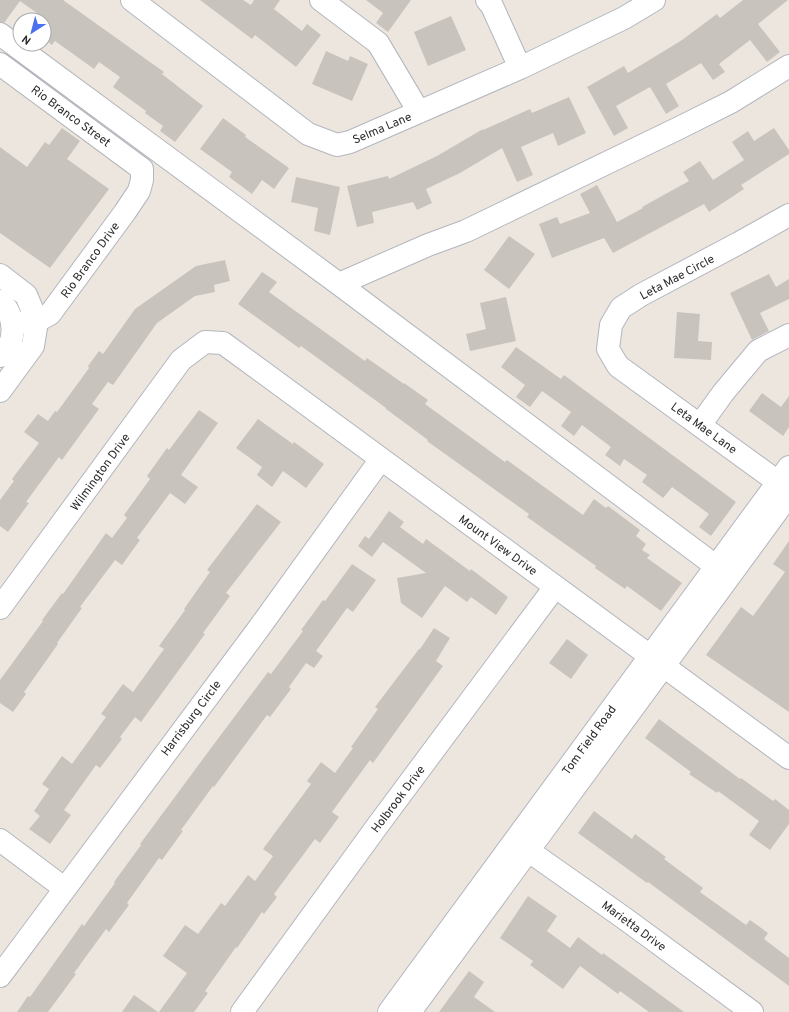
<svg xmlns="http://www.w3.org/2000/svg" width="789" height="1012" viewBox="0 0 789 1012" font-family="Overpass,sans-serif">
<rect width="100%" height="100%" fill="#ece6df"/>
<!-- building -->
<path fill="#c8c4bd" d="M0 0H63L164 72 162 74 203 106 175 142 160 131 163 126 145 113 146 111 113 87 120 77 99 62 94 69 55 41 52 45 44 39V18L20 1 4 23 0 22Z
M200 0H243L251 5 254 0H280L274 9 302 31 307 24 321 35 296 67 255 35 252 39Z
M366 0H411L388 32 376 23 383 13Z
M743 0H788L758 24 780 52 767 62 750 40 719 64 725 72 713 80 701 63 666 84 679 106 666 114 650 87 616 106 628 128 614 136 587 87 624 66 628 73 682 40 717 14 720 18Z
M451 16 466 50 428 66 414 32Z
M326 51 348 61 350 56 368 64 352 101 312 84Z
M569 97 586 133 558 146 553 133 521 147 533 175 517 182 502 148 460 173 426 189 432 203 417 210 413 202 372 212 374 223 357 227 347 186 388 176 389 179 437 156 483 129V130L530 109 532 113Z
M223 118 246 135 245 137 289 168 274 189 262 180 252 194 229 177 232 172 200 149Z
M62 128 80 141 67 159 109 189 50 268 0 233V147L27 167 45 142 49 145Z
M774 128 789 150V154L741 185 744 189 709 212 704 204 613 253 604 238 552 258 539 224 557 217 560 224 590 213 580 194 597 185 617 222 643 208 642 207 689 181 683 172 700 161 713 180 744 160 732 142 748 131 754 141Z
M296 177 340 187 330 235 314 231 318 208 291 202Z
M509 236 535 254 509 289 484 270Z
M225 260 230 281 214 285 215 292 195 296 157 323 113 385 108 382 92 404 99 409 62 460 59 457 26 502 29 503 8 532 0 526V500L14 481 12 479 39 443 24 432 38 414 48 421 55 411 57 412 89 368 88 366 99 351 103 354 135 309 196 266Z
M262 272 277 282 269 292 365 361 367 358 404 384V383L428 400 425 404 505 462 507 460 583 515 594 499 606 508 608 506 640 530 636 536 646 544 642 550 650 555 647 558 682 583 661 611 627 586 625 589 595 568 596 566 527 517 529 514 427 441 428 440 386 409V408L301 346 299 348 238 304Z
M769 274 776 287 789 279V299L760 313 769 331 752 340 730 293Z
M506 297 516 341 470 351 466 334 486 329 480 303Z
M677 312 700 314 698 341 712 342 711 360 674 358Z
M516 347 561 379 564 375 736 502 711 536 699 527 709 514 672 487 663 498 642 482 647 475 624 459 620 466 605 455 611 447 582 425 574 436 561 426 571 412 542 391 530 407 516 397 525 385 501 367Z
M762 393 781 407 789 396V427L783 436 749 411Z
M199 410 218 423 181 475 198 487 185 504 170 493 137 538 140 540 122 565 115 560 80 607 82 608 57 643 58 644 24 692 26 694 13 712 0 703V680L43 621 42 620 62 593 63 594 106 533 112 538 127 518 124 515 150 479 147 476 167 448 169 450Z
M258 419 293 444 294 442 324 464 306 488 283 471 272 487 257 475 262 467 236 448Z
M257 504 281 522 226 593 230 596 203 633 205 634 141 722 135 717 120 737 122 739 100 768 96 765 64 810 71 815 50 844 29 829 40 816 34 811 49 789 42 784 62 756 72 764 106 717 101 714 123 684 133 692 164 649 159 646 185 610 184 609 210 572 207 570Z
M389 511 404 522 400 527 423 544 426 539 470 571 471 569 508 597 496 615 471 597 467 602 445 586 422 618 401 603 397 578 426 573 383 542 372 557 358 546 365 536 369 539Z
M789 541V712L706 655 741 607 753 616 785 572 773 564Z
M352 564 376 580 353 612 347 608 316 651 323 656 314 668 306 663 289 687 291 689 270 717 267 715 214 787 213 786 181 830 183 831 162 860 159 858 127 903 129 905 109 932 106 929 74 973 76 974 48 1012H17L28 996 30 997 82 924 84 926 115 883 114 882 141 845 140 844 214 744 268 672 271 674 303 631 301 630 323 600 325 601Z
M434 628 450 638 436 661 443 666 373 763 370 760 332 812 339 817 320 843 315 839 274 894 277 897 264 914 262 912 237 948 236 947 205 991 208 993 194 1012H159L187 973 163 956 185 925 198 934 221 903 225 906 248 875 255 881 273 856 263 849 311 784 307 781 321 762 335 773 353 748 351 747 378 709 375 707 419 649H420Z
M567 639 588 655 571 679 549 663Z
M659 719 740 779 741 778 773 801 775 799 789 810V824L770 850 749 835 759 821 718 791 717 793 689 774 691 772 645 738Z
M594 811 632 839 635 834 666 857 664 859 703 888 700 892 746 925 750 920 768 933 764 939 789 958V986L648 882 647 883 578 833Z
M528 896 557 916 547 931 570 948 578 937 602 955 603 953 684 1012H649L620 991 618 994 580 966 563 989 530 965 533 961 500 938Z
M469 971 484 982 474 997 495 1012H439Z
M134 995 158 1012H122Z"/>
<g fill="none" stroke-linecap="round" stroke-linejoin="round">
<!-- minor casing -->
<g stroke="#b3b6be" stroke-width="24">
<path id="minor" d="M132 0 308 134 337 145 350 142 520 68 624 18 654 0
M321 0 378 43 419 112
M487 0 492 6 520 68
M0 34 339 284 729 576
M0 64 142 169V180L139 191 125 212 50 314 37 321 12 324
M789 215 739 243 641 295 621 308 611 325 608 349 618 366 789 490
M0 275 26 295 37 321 33 346 0 391
M339 284 428 245 466 231 679 128 731 102 789 66
M0 301C11 310 15 327 11 341 9 346 3 352 0 356
M700 425 723 393 758 351 789 335
M0 608 181 360 205 342 223 343 789 758
M0 840 64 888
M516 842 624 918 752 1012
M0 976 259 628 381 459
M242 1012 378 825 555 587
M389 1012 789 467
M410 1012 789 495"/>
</g>
<!-- minor -->
<use href="#minor" stroke="#fff" stroke-width="22"/>
</g>
<g text-anchor="middle" stroke-width="3" stroke-linejoin="round" paint-order="stroke">
<!-- street labels -->
<g font-size="12" fill="#2c2c2c" stroke="#fff">
<text transform="translate(71 116) rotate(36)" y="4">Rio Branco Street</text>
<text transform="translate(382 128) rotate(-23)" y="4">Selma Lane</text>
<text transform="translate(90 260) rotate(-54)" y="4">Rio Branco Drive</text>
<text transform="translate(677 277) rotate(-28)" y="4">Leta Mae Circle</text>
<text transform="translate(704 428) rotate(36)" y="4">Leta Mae Lane</text>
<text transform="translate(100 472) rotate(-54)" y="4">Wilmington Drive</text>
<text transform="translate(498 545) rotate(36)" y="4">Mount View Drive</text>
<text transform="translate(191 718) rotate(-53)" y="4">Harrisburg Circle</text>
<text transform="translate(589 740) rotate(-54)" y="4">Tom Field Road</text>
<text transform="translate(398 799) rotate(-53)" y="4">Holbrook Drive</text>
<text transform="translate(634 926) rotate(36)" y="4">Marietta Drive</text>
</g>
</g>
<!-- north arrow -->
<g transform="translate(32 32) rotate(216)"><circle r="19" fill="#ffffff" stroke="#ababab"/>
<path d="M0-3L7 15L0 10L-7 15Z" fill="#4b71ee"/>
<text y="-6" font-size="11" font-weight="bold" text-anchor="middle" fill="#2c2c2c">N</text>
</g>
</svg>
